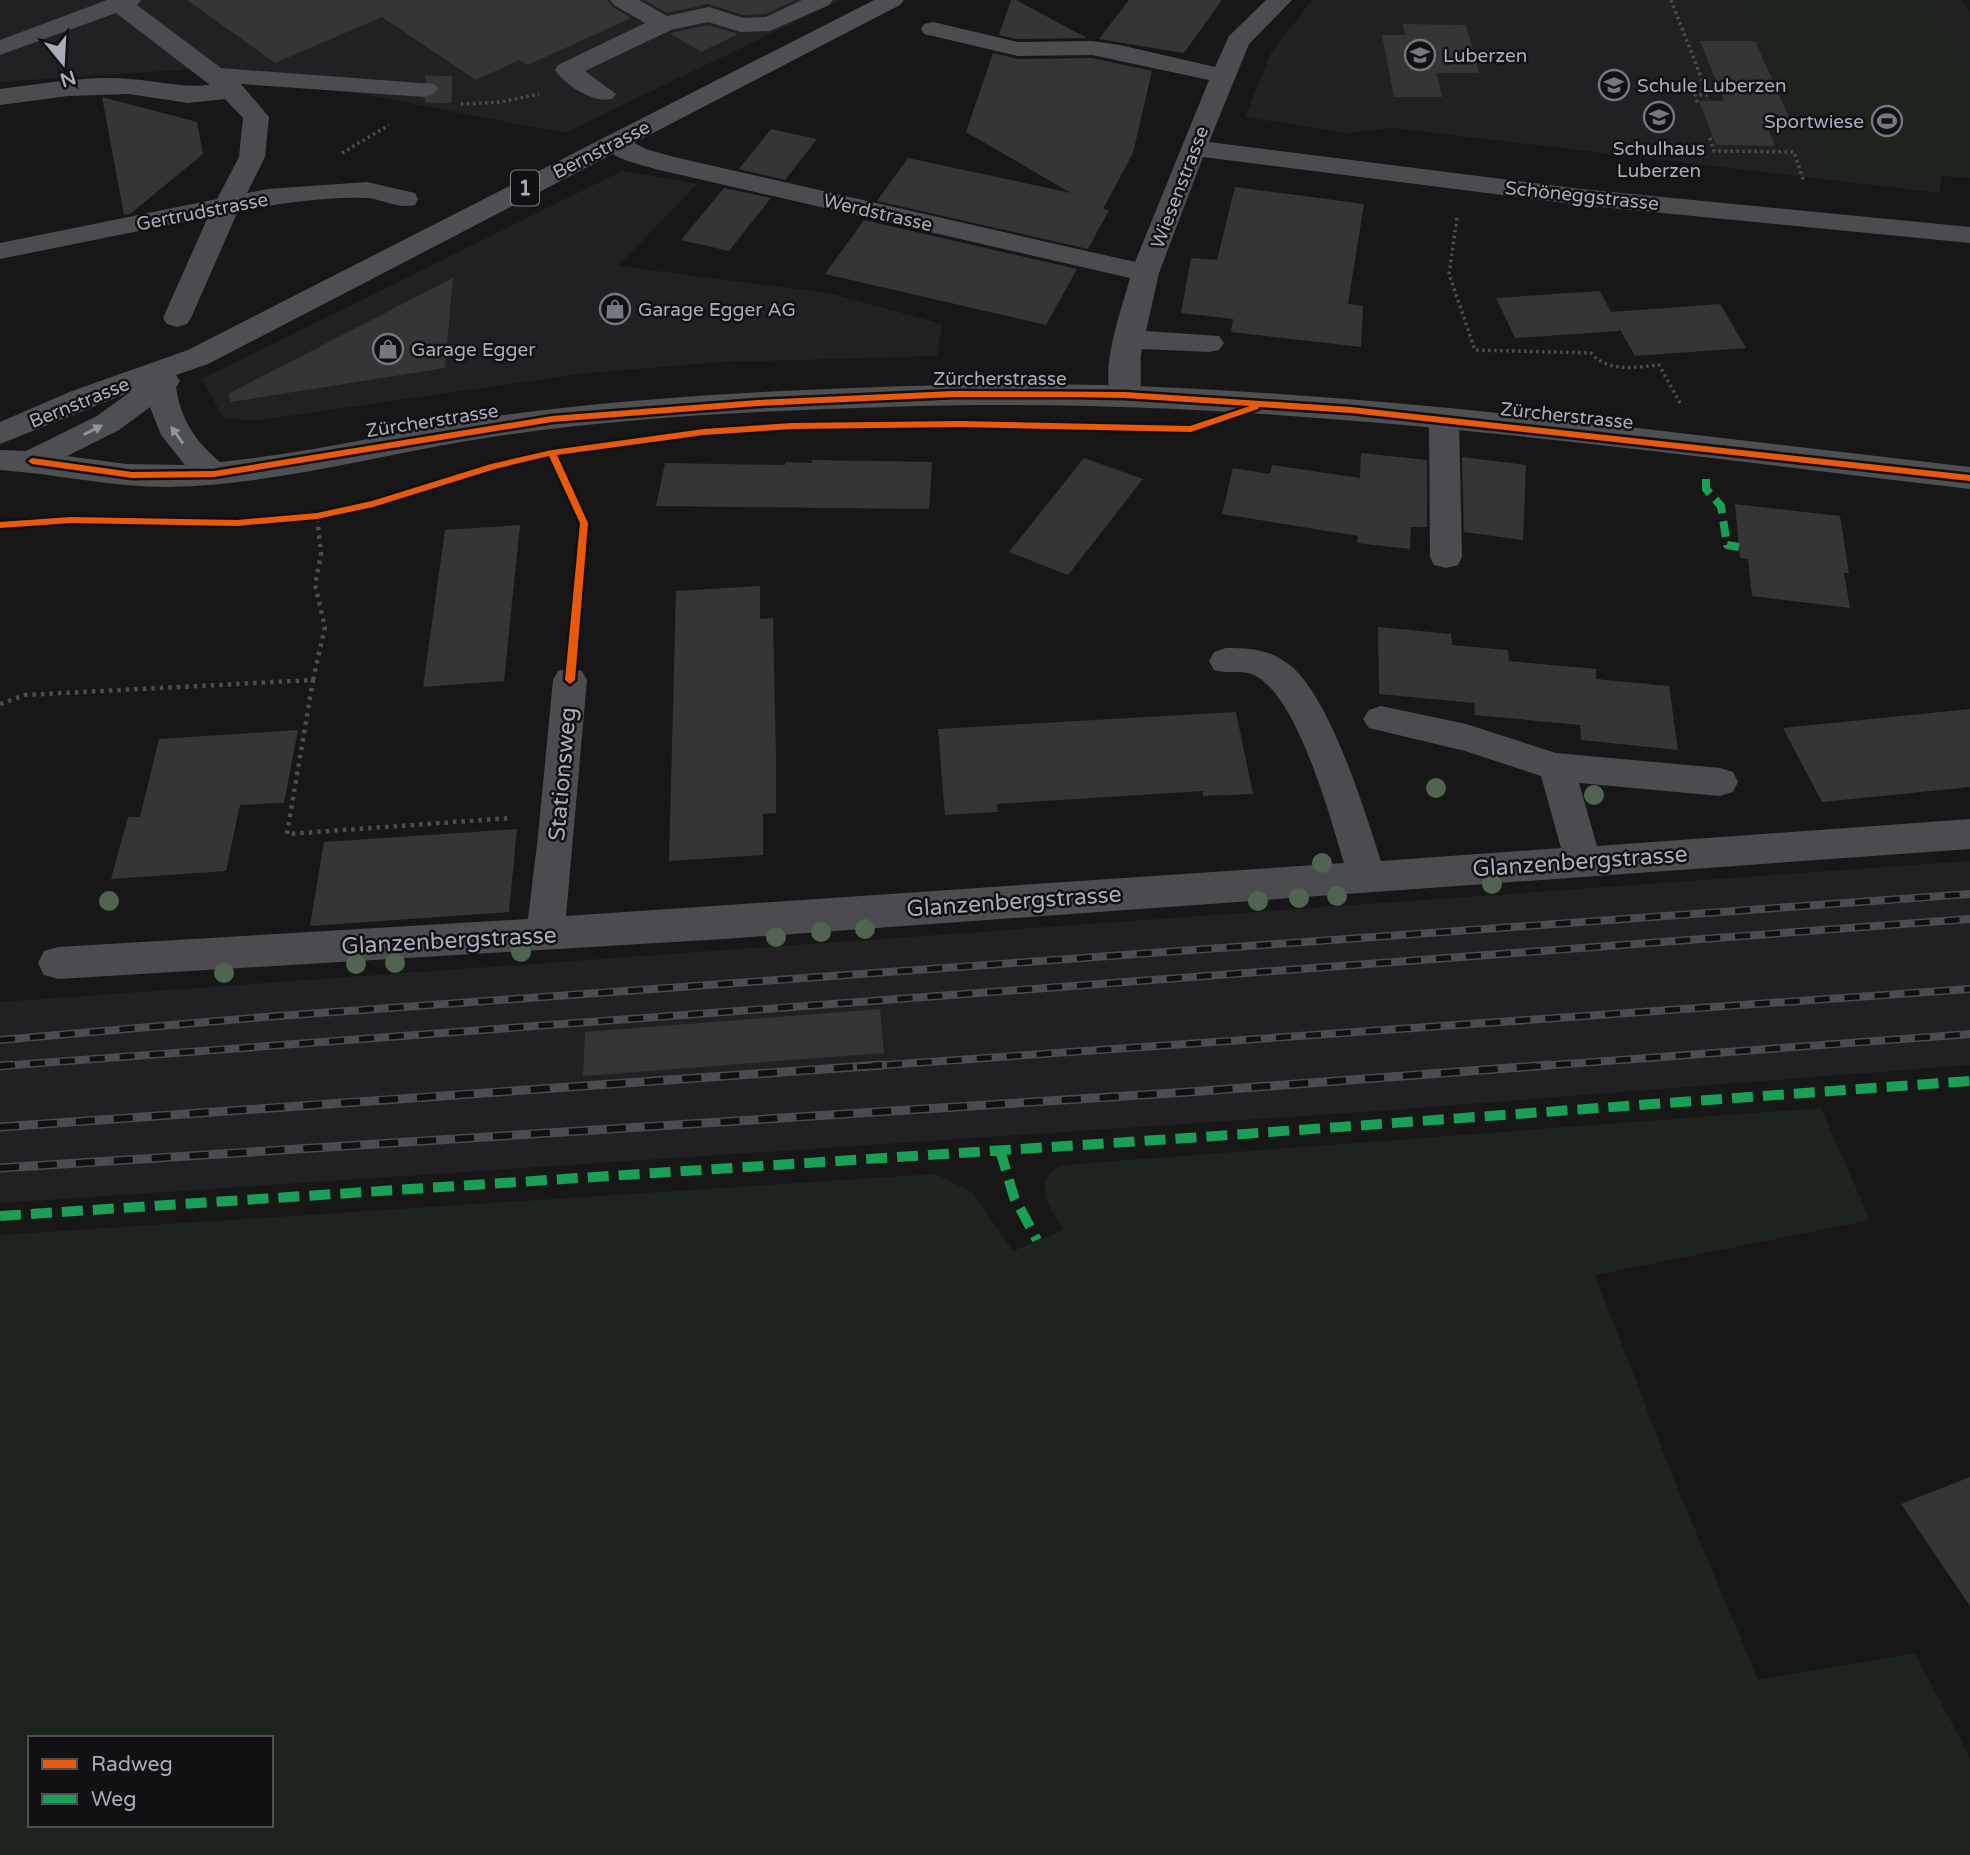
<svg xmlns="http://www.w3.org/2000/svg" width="1970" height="1855" viewBox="0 0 1970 1855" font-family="'Varela Round',sans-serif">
<rect width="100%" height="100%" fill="#171717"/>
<!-- built -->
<path fill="#212123" d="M0 0H841L565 133 222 67 0 82Z
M1312 0H1962L1970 12V178L1941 176 1940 193 1393 128 1349 133 1245 117 1271 53Z
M622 171 697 184 618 266 829 293 942 324 937 356 722 362 586 373 260 420 224 419 202 379Z
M1970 861V1065L1363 1112 0 1203V1002Z"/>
<!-- green -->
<path fill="#1d241e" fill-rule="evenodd" d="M1744 0H1925L1970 72V171H1828Z
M1821 1108 1870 1220 1595 1275 1673 1477 1758 1680 1915 1653 1970 1758V1855H0V1235L936 1174 973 1193 1013 1251 1064 1230C1050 1208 1029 1181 1062 1165ZM30 1738H271V1825H30Z"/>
<!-- building -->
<path fill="#353536" d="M187 0H607L613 7 631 18 528 65 519 60 476 80 382 17 275 63Z
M644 0H796L765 14 743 15 708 4 667 13Z
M1011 0H1016L1087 38 1018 39 999 35Z
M1129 0H1222L1184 53 1099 39Z
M1403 24 1466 25 1479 73H1437L1442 97H1394L1382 35H1405Z
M708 25 738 34 701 52 670 33Z
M1700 41H1755L1794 129H1768L1775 146 1716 145 1699 101H1724Z
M993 53 1018 59 1092 58 1152 71 1133 153 1103 209 1109 210 1088 249 877 201 908 158 1071 193 966 132Z
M102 97 197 122 203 154 130 214 124 215Z
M771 129 817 139 785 180 739 169Z
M1235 187 1364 204 1348 304 1363 306 1361 347 1231 332 1233 319 1181 313 1191 258 1217 260Z
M724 188 771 198 729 251 681 240Z
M864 220 1077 269 1046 325 825 274Z
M453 278 445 368 231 402 228 394Z
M1600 291 1611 312 1720 304 1746 348 1635 356 1618 326 1620 331 1515 338 1496 298Z
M1361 453 1427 460V527H1411L1410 549 1357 543 1358 536 1222 514 1233 468 1270 474 1272 465 1360 478Z
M1462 457 1526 465 1523 540 1464 532Z
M1084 458 1143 479 1068 575 1009 552Z
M812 460 932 462 929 509 656 506 665 463 785 465V462L812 463Z
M1735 504 1840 516 1849 573H1844L1850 608 1752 596 1748 559 1740 558Z
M520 525 504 681 423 687 445 530Z
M760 586V619L773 618 776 756V813L763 814V855L669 861 676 591Z
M1378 627 1451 634 1452 645 1508 650 1509 661 1596 669V679L1669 686 1678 750 1581 740 1580 725 1475 715 1474 703 1379 694Z
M1970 709V787L1822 802 1783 728Z
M1236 712 1253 794 1203 796V791L997 804 998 812 945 815 938 729Z
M298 730 284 803 240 805 226 871 111 879 128 817H140L159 739Z
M517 829 509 912 310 926 324 842Z
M880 1009 884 1053 583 1076 585 1032Z
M1970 1477V1606L1901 1504Z"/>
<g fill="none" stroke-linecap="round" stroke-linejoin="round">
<!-- minor-tunnel -->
<path stroke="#343537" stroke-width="27" stroke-dasharray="27 14" stroke-linecap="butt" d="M425 89 466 90"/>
<!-- path-far1 -->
<path stroke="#4d4e52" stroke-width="3.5" stroke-dasharray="2.5 3.5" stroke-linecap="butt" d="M1671 0 1708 95H1695L1698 105
M461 104 501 102 539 94
M1710 138 1714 151 1794 152 1804 182
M342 153 389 125
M1457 218 1449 274 1475 350 1591 353C1608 373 1636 367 1659 365L1680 403
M553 457 556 463"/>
<!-- path -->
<path stroke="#4d4e52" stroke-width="4.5" stroke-dasharray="3.5 5" stroke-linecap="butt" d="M555 461 584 523 573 641
M313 680 325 627 315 585 321 554 317 516
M0 704 25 695 313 680 287 834 510 818"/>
<!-- minor -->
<path fill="#4b4c50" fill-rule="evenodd" d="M107 0H141L137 5 221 68 434 84 438 89 434 94 425 97 241 84 269 117 265 157 247 193 268 189 367 182 415 193 418 199 415 205C397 209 383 199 366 198 328 196 276 204 238 211L191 318 187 324 177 327 167 324 163 318 208 217 0 259V243L217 199 239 157 243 118 225 99 188 103 129 94 68 96 0 105V89C42 84 87 75 130 79 158 81 182 88 210 85L116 13 0 55V40Z
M610 0H639L667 16 709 7 743 18 766 17 802 0H833L829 5 770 31 741 32 708 22 671 30 585 71 616 94 612 99C594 104 565 85 555 70L558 65 645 23 614 5Z
M1266 0H1292L1249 44 1209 142 1581 189 1970 227V243L1581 205 1203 157 1159 273 1146 331 1219 336 1224 343 1219 350 1209 352 1142 349C1138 365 1145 388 1136 402L1125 405 1114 402C1097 375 1122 308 1130 278L659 170C640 164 612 160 601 143L605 137 614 135 623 137 646 149 674 157 1135 262 1209 80 1092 55 1018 56 924 34 921 29 924 24 933 22 1018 42 1092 41 1120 45 1215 67 1229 36Z
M1444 409 1455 412 1459 419 1462 557 1458 565 1446 568 1434 565 1430 557 1429 419 1433 412Z
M1226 648C1249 648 1268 649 1287 663 1329 692 1365 812 1381 861L1561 848 1541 776 1465 751 1369 728 1363 719 1369 710 1381 706 1466 724 1556 753 1720 768 1733 772 1738 782 1733 792 1720 796 1579 783 1597 846 1970 819V849L724 939 58 979 44 975 38 963 44 951 58 947 528 919 538 836 553 680 558 671 570 667 582 671 587 680 566 916 1344 863C1331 820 1296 689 1251 674 1240 670 1226 674 1214 670L1209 661 1214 652Z"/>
<!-- major -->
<path fill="#4d4f52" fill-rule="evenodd" d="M874 0H904L900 5 208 364 176 375 180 381 176 387C181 420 195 441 220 462 311 453 400 431 491 417 587 403 684 396 781 391 913 385 1046 381 1179 388 1443 401 1707 437 1970 467V489C1611 447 1252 394 889 407 757 411 624 417 492 437 384 453 278 485 168 487 112 487 56 474 0 470V450L26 451 97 416 130 392 0 444V422L72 391 188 350ZM150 407 161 435 185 465 126 464 67 456 119 430Z"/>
<!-- rail-far1 casing -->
<g stroke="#4b4c4f" stroke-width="8">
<path id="rail-far1" d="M0 1040 264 1017 1970 894
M0 1066 1970 919
M857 1067 1970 989
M1526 1067 1970 1034"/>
</g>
<!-- rail casing -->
<g stroke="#4b4c4f" stroke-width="9">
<path id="rail" d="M0 1066 11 1065
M0 1127 882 1065
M0 1168 1189 1092 1550 1065"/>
</g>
<!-- rail-far1 -->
<use href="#rail-far1" stroke="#111113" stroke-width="5" stroke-dasharray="15" stroke-linecap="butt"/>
<!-- rail -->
<use href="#rail" stroke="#111113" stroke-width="6" stroke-dasharray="19" stroke-linecap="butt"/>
<!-- quiet-far1 -->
<path stroke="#1a9f57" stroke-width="8" stroke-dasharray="16 8" stroke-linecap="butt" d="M1706 479V489L1721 506 1727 545 1739 547"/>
<!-- quiet -->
<path stroke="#1a9f57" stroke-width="10" stroke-dasharray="21 10" stroke-linecap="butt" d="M1000 1150 1014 1197 1037 1240
M0 1216 1188 1138 1970 1081"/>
<!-- cycleway casing -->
<g stroke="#111113" stroke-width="5">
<path id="cycleway" d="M954 391 1125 392 1351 407 1970 475V481L1351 413 1259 407 1258 409 1191 432 961 427 792 429 704 435 557 455 588 523 575 680 570 684 565 680 580 523 549 456 495 469 373 507 317 519 237 526 71 523 0 528V522L71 517 237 520 317 513 372 501 491 464 552 450 704 429 792 423 961 421 1190 426 1250 406 1125 398 1073 397H954L758 406 552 422 214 477 132 478 32 464 28 461 32 458 132 472 214 471 552 416 758 400Z"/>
</g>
<!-- cycleway -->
<use href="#cycleway" fill="#e8590c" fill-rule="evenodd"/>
</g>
<!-- trees -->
<g fill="#506451">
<circle cx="1436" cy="788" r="10"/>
<circle cx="1594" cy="795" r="10"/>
<circle cx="1322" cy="863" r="10"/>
<circle cx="1492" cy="884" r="10"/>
<circle cx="1337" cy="896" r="10"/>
<circle cx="1299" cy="898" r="10"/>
<circle cx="109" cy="901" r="10"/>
<circle cx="1258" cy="901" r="10"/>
<circle cx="865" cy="929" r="10"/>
<circle cx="821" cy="932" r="10"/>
<circle cx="776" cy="937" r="10"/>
<circle cx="521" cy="952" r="10"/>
<circle cx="395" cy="963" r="10"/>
<circle cx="356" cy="964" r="10"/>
<circle cx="224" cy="973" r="10"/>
</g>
<!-- one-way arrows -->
<defs><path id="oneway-solid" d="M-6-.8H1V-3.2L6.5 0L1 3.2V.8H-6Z" transform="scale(1.75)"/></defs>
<g fill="#91969e">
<use href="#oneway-solid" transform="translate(93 430) rotate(-27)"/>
<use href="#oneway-solid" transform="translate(177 435) rotate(-125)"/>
</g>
<!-- icons -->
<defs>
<g id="school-ring" transform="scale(1.575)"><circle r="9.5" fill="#111113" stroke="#757880" stroke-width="1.5"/><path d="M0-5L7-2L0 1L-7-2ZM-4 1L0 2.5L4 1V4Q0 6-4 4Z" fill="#757880"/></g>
<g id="stadium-ring" transform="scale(1.575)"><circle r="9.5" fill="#111113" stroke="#757880" stroke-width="1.5"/><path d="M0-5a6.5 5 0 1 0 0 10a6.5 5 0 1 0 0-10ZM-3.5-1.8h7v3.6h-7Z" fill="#757880"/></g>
<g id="shop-ring" transform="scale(1.575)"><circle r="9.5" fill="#111113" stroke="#757880" stroke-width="1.5"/><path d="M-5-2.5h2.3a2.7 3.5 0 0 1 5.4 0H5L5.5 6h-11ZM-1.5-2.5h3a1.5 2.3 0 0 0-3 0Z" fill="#757880"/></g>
</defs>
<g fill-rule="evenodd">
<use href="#school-ring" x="1420" y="55"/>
<use href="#school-ring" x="1614" y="85"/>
<use href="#school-ring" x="1659" y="117"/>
<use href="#stadium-ring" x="1887" y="121"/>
<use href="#shop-ring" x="615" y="309"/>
<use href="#shop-ring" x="388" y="349"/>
</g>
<g text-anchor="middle" stroke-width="5" stroke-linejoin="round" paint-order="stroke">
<!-- far-poi labels -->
<g font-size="19" fill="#a8adb8" stroke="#111113" text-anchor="start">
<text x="1443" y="62">Luberzen</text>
<text x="1637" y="92">Schule Luberzen</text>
<text x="1864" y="128" text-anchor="end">Sportwiese</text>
<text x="1659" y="155" text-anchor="middle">Schulhaus<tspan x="1659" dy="22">Luberzen</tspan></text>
<text x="638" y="316">Garage Egger AG</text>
<text x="411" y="356">Garage Egger</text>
</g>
<!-- far-street labels -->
<g font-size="19" fill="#a8adb8" stroke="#111113">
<text transform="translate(601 149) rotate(-27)" y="7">Bernstrasse</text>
<text transform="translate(1179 187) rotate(-69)" y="7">Wiesenstrasse</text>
<text transform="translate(1582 195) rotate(6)" y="7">Schöneggstrasse</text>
<text transform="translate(202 211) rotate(-11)" y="7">Gertrudstrasse</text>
<text transform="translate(878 212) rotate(13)" y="7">Werdstrasse</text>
<text x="1000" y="385">Zürcherstrasse</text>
<text transform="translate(79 402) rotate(-22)" y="7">Bernstrasse</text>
<text transform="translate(1567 415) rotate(6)" y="7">Zürcherstrasse</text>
<text transform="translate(432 420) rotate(-9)" y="7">Zürcherstrasse</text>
</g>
<!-- shield labels -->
<rect fill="#111113" stroke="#7b7e86" stroke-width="2" x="511" y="170.5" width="28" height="35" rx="5"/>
<g font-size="21" font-weight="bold" fill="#a8adb8">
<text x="525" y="195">1</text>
</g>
<!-- street labels -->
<g font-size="23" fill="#a8adb8" stroke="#111113">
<text transform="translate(562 774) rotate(-85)" y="8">Stationsweg</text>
<text transform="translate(1580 861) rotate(-4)" y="8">Glanzenbergstrasse</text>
<text transform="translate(1014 901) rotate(-4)" y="8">Glanzenbergstrasse</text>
<text transform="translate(449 940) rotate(-3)" y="8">Glanzenbergstrasse</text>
</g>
</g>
<!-- legend -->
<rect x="28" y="1736" width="245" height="91" fill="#111113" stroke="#4d4f55" stroke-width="2"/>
<rect x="42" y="1759" width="35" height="10" fill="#e8590c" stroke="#4d4f55" stroke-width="2"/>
<text x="91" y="1771" font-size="21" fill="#a8adb8">Radweg</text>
<rect x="42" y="1794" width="35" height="10" fill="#1a9f57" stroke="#4d4f55" stroke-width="2"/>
<text x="91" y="1806" font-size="21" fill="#a8adb8">Weg</text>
<!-- north arrow -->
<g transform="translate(63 63) rotate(162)" stroke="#111113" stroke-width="5" paint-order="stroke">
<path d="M0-5L12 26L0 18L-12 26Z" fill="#a8adb8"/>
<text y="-10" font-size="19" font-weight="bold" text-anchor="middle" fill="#a8adb8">N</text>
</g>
</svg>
